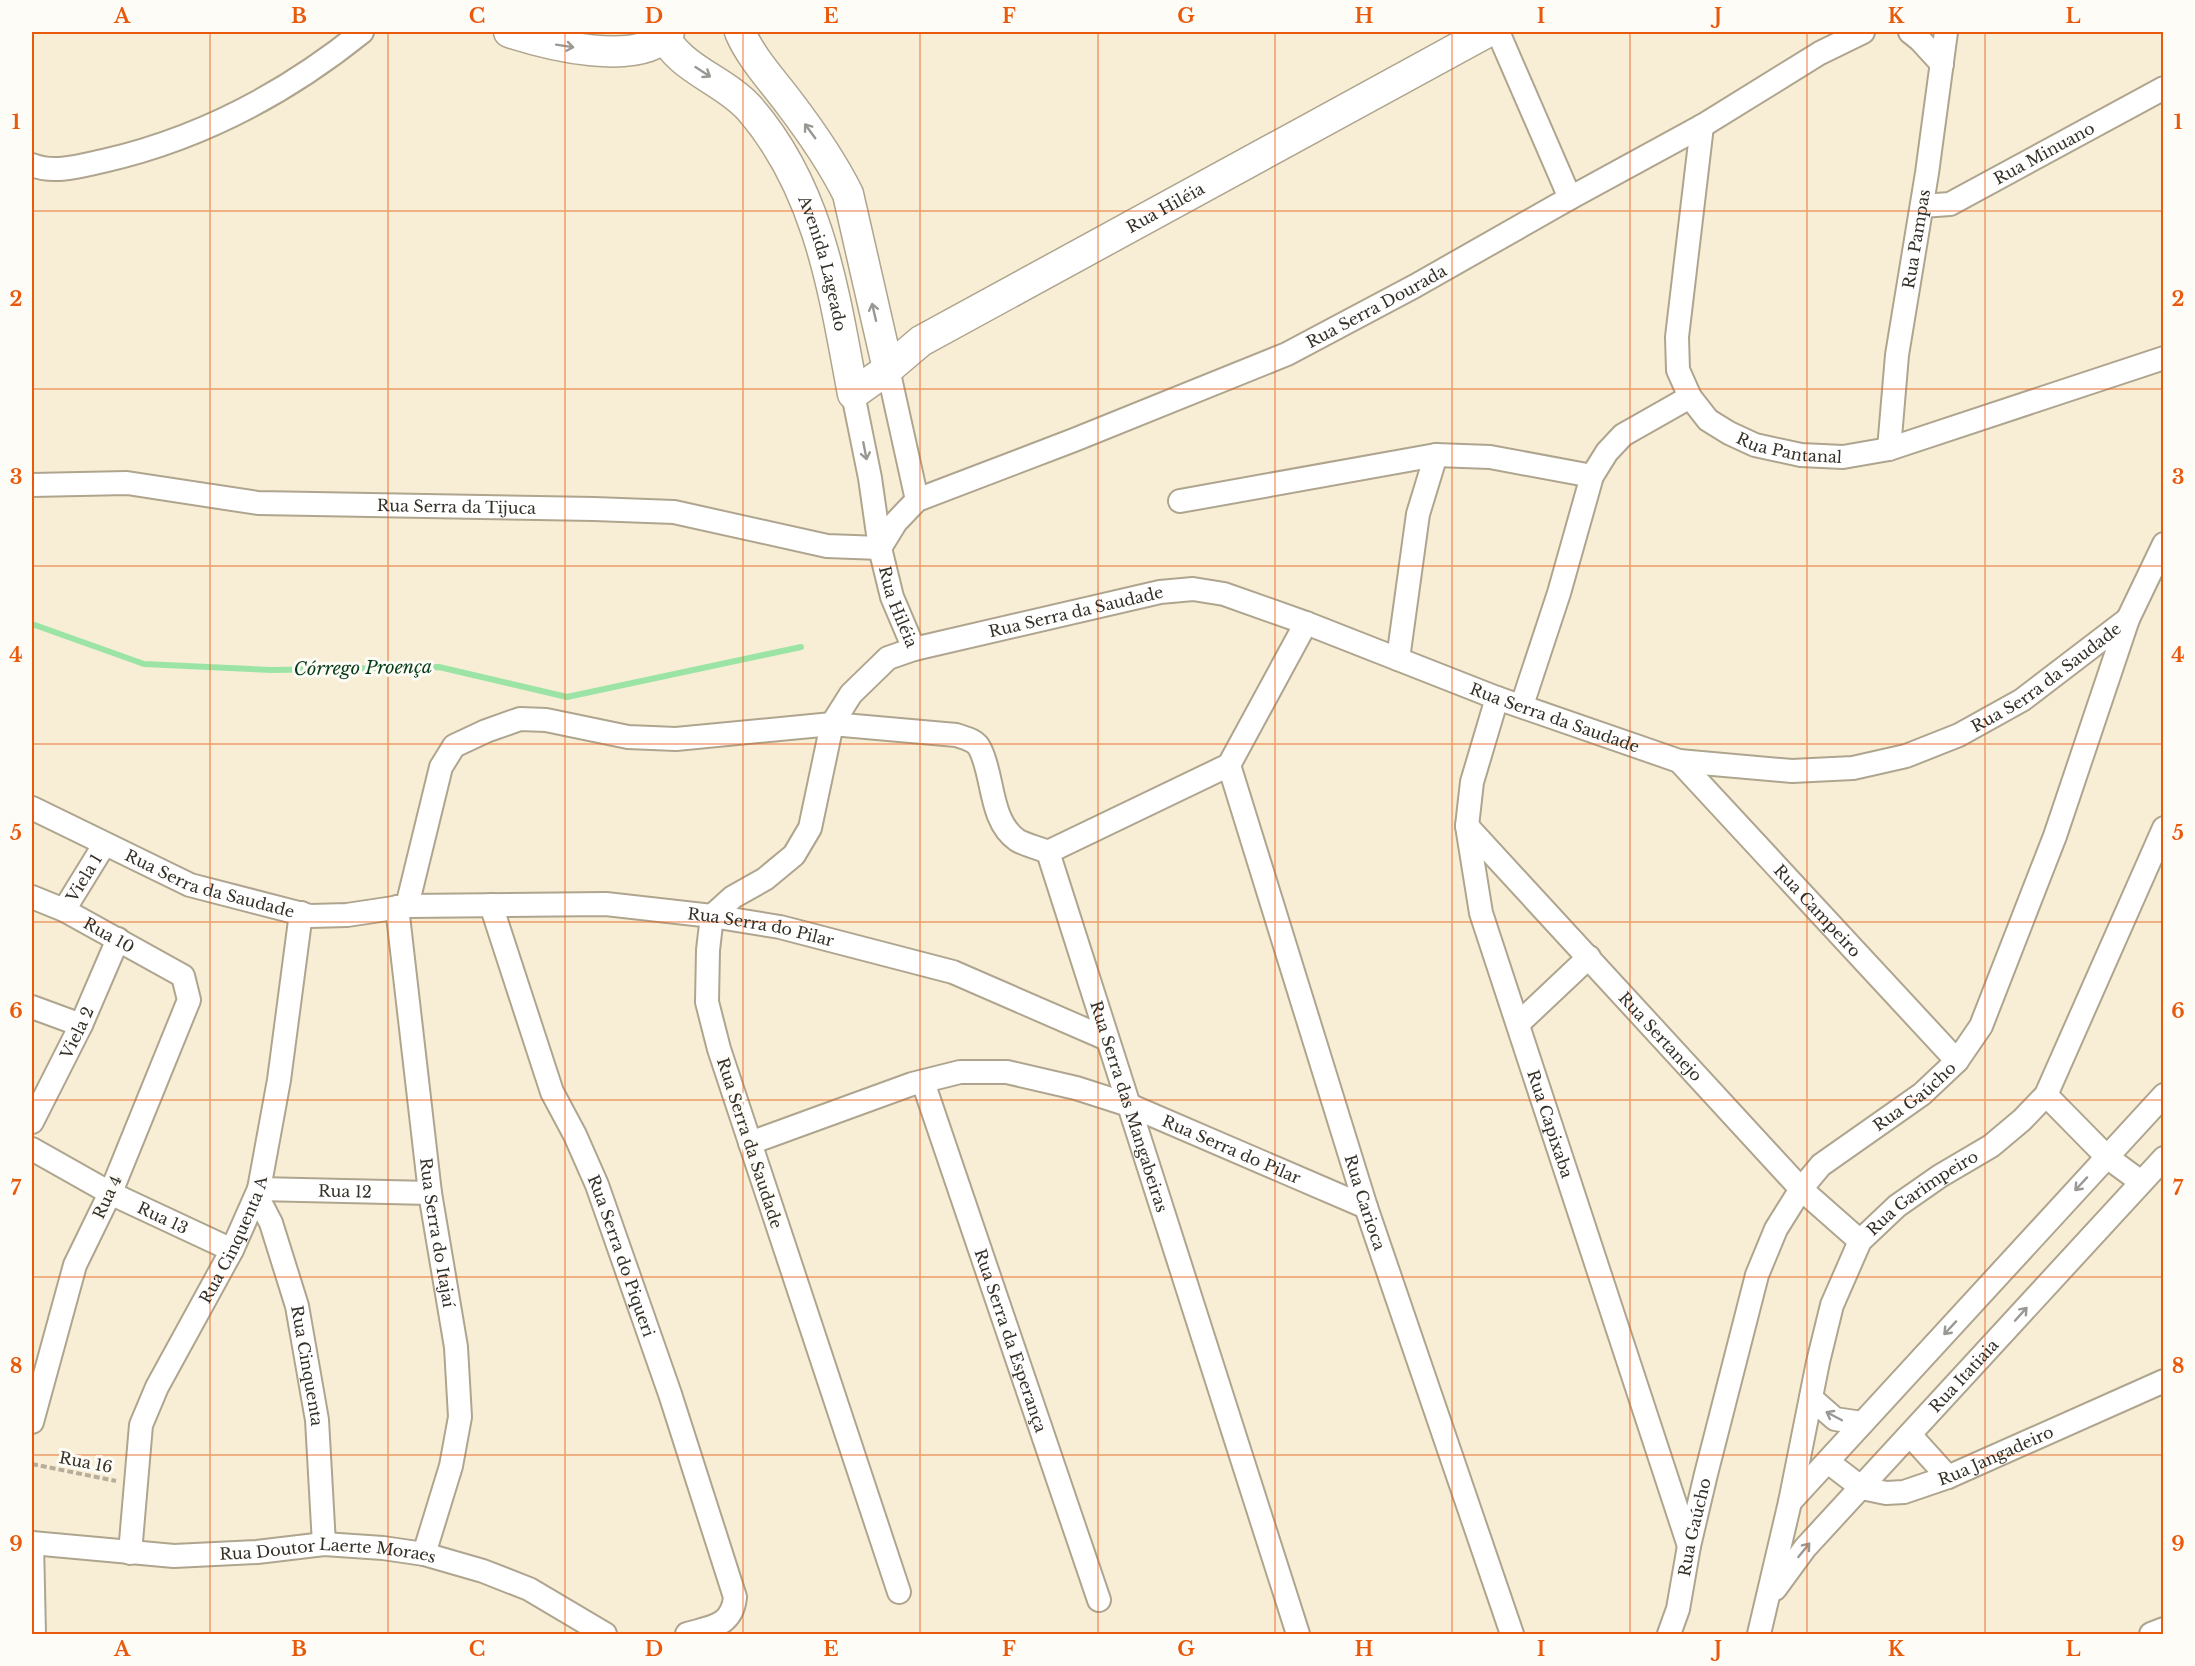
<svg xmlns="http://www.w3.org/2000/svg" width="2195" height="1666" viewBox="0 0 2195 1666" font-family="'Libre Baskerville',serif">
<rect width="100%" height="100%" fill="#f8eed6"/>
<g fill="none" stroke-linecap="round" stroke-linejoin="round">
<!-- stream -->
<path stroke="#9ce4a6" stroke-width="6" d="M32 624 144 664 272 670 439 667 567 697 801 647"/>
<!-- minor casing -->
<g stroke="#afa58f" stroke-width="26">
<g id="minor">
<path d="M1498 32 1570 198"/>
<path d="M1910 32 1920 40 1942 64"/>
<path id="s1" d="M1702 126 1677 337 1678 370 1690 397 1708 420 1729 433 1755 445 1801 455 1843 457 1889 449 2164 358"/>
<path d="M32 165C54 174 80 166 103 161 200 139 285 94 362 32"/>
<path id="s2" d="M1922 206 1950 204 2164 88"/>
<path d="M888 369 917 500"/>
<path id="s3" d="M853 394 870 478 880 548 892 597 914 649"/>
<path id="s4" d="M1889 449 1897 355 1927 173 1946 32"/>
<path id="s5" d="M32 485 127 483 258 503 594 509 674 512 827 546 880 548"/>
<path d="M1180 501 1436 455 1490 457 1592 476"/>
<path id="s6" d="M880 548 896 522 917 500 1074 440 1287 354 1415 286 1570 198 1702 126 1820 53 1863 32"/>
<path d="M1398 659 1418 514 1436 455"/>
<path id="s7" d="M1497 698 1472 782 1467 826 1481 913 1689 1546"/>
<path d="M1522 705 1559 593 1592 476 1607 452 1623 435 1690 397"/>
<path id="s8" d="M1679 761 1957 1061"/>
<path id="s9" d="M1229 765 1366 1207 1512 1634"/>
<path id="s10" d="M32 808 190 885 310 916 347 915 407 906 606 904 712 916 780 927 953 972 1107 1039"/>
<path id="s11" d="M1467 826 1801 1189 1860 1241"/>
<path id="s12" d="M1048 852 1298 1634"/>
<path d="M1048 852 1229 765 1306 623"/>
<path id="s13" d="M32 897 64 910 183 976 189 1000 113 1187 75 1265 32 1422"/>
<path id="s14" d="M491 905 552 1092 575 1135 597 1185 670 1394 735 1597C732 1627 710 1627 687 1634"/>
<path d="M407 906 441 767 454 746 486 731 520 719 546 720 628 737 676 739 832 724 956 735C965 738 976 740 980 749 994 776 989 820 1017 840 1025 845 1039 848 1048 852"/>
<path id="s15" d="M397 907 430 1193 456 1347 460 1417 451 1466 424 1554"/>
<path id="s16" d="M64 910 104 845"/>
<path d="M32 1007 81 1025"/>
<path d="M1518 1024 1589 957"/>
<path id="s17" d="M923 1082 1099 1600"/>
<path d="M2046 1095 2107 1157 2141 1182"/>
<path id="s18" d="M32 1122 81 1025 118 939"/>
<path id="s19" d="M750 1143 912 1084 960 1072H1007L1076 1088 1129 1105 1366 1207"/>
<path id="s20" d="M32 1149 110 1193 232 1250"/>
<path id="s21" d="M259 1189 430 1193"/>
<path id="s22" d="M257 1196 271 1223 297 1306 317 1420 324 1544"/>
<path d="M1811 1398 1835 1419 1862 1423"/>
<path d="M1910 1435 1948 1477"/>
<path id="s23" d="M1828 1462 1862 1488 1886 1493 1904 1492 1948 1477 2164 1381"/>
<path d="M1790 1502 2164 1095"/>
<path id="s24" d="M32 1543 174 1556 257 1552 324 1544 383 1548 424 1554 483 1571 529 1589 605 1634"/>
<path d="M32 1543 34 1634"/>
<path id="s25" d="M130 1553 141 1425 157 1387 232 1250 259 1189 279 1080 301 913"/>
<path id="s26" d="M1775 1589 1805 1548 2164 1158"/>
<path id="s27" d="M899 1592 719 1049 707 1002 708 950 712 916 733 897 765 879 794 855 810 828 832 724 851 694 888 658 914 649 1160 592 1193 589 1224 594 1306 623 1497 698 1679 761 1792 771 1853 768 1906 756 1959 735 2022 700 2128 619"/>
<path id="s28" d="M1669 1634 1678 1609 1689 1546 1706 1474 1757 1275 1776 1229 1801 1189 1821 1165 1922 1094 1957 1061 1981 1026 2055 836 2128 619 2164 544"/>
<path id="s29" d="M1759 1634 1790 1502 1818 1362 1832 1305 1860 1241 1897 1206 1940 1176 1991 1146 2022 1120 2046 1095 2164 828"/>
<path d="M2151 1634 2164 1629"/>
</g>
</g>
<!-- major casing -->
<g stroke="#afa58f" stroke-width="33">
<g id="major">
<path d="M509 32C546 44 640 69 669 32"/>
<path id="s30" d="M662 32C678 69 725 80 750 109 820 190 834 293 853 394L888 369 921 341 1487 32"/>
<path d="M740 32C751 58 773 81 790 104 812 133 832 162 848 194L888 369"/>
</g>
</g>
<!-- path -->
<path stroke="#b6ae9b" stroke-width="4" stroke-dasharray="6 3" stroke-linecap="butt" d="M32 1464 116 1481"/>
<!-- minor -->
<use href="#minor" stroke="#fff" stroke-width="22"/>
<!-- major -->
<use href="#major" stroke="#fff" stroke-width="30"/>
</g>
<!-- one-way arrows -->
<defs><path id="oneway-shaft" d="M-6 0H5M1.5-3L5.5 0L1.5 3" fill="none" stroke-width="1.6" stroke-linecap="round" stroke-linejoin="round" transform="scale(1.5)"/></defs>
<g stroke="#9a9894">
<use href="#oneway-shaft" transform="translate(565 46) rotate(9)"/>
<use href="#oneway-shaft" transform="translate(703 72) rotate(33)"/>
<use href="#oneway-shaft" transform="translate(810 131) rotate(-126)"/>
<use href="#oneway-shaft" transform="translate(874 312) rotate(-103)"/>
<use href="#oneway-shaft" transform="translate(865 451) rotate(79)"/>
<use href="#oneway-shaft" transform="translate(2081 1184) rotate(133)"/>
<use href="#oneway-shaft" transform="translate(2021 1314) rotate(-48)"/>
<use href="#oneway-shaft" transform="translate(1950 1328) rotate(133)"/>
<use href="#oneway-shaft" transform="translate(1834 1416) rotate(-152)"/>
<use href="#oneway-shaft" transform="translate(1804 1550) rotate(-51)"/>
</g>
<!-- grid -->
<path fill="none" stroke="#e8590c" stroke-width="1.5" stroke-opacity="0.55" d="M210 32V1634M388 32V1634M565 32V1634M743 32V1634M920 32V1634M1098 32V1634M1275 32V1634M1452 32V1634M1630 32V1634M1807 32V1634M1985 32V1634M32 211H2164M32 389H2164M32 566H2164M32 744H2164M32 922H2164M32 1100H2164M32 1277H2164M32 1455H2164"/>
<g text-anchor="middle" stroke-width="6" stroke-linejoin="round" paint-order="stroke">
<!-- street labels -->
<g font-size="16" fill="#353128" stroke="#fefcf7">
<text dy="6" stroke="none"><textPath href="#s2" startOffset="135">Rua Minuano</textPath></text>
<text dy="6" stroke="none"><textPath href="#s30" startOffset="790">Rua Hiléia</textPath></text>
<text dy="6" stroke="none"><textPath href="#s4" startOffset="212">Rua Pampas</textPath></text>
<text dy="6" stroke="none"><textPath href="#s30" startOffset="291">Avenida Lageado</textPath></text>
<text dy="6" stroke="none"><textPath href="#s6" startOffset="560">Rua Serra Dourada</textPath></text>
<text dy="6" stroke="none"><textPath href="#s1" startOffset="392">Rua Pantanal</textPath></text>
<text dy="6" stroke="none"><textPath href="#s5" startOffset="426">Rua Serra da Tijuca</textPath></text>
<text dy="6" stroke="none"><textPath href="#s3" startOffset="218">Rua Hiléia</textPath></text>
<text dy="6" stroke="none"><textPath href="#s27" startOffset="1228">Rua Serra da Saudade</textPath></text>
<text dy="6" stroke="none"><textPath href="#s27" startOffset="2254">Rua Serra da Saudade</textPath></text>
<text dy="6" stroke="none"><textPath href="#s27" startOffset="1732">Rua Serra da Saudade</textPath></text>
<text dy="6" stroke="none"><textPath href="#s16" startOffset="38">Viela 1</textPath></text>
<text dy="6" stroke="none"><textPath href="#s10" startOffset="194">Rua Serra da Saudade</textPath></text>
<text dy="6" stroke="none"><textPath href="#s8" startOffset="204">Rua Campeiro</textPath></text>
<text dy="6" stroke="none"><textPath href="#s10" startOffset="753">Rua Serra do Pilar</textPath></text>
<text dy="6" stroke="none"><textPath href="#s13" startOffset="86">Rua 10</textPath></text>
<text dy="6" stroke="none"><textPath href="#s18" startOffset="100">Viela 2</textPath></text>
<text dy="6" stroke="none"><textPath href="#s11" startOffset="286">Rua Sertanejo</textPath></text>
<text dy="6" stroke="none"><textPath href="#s28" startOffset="614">Rua Gaúcho</textPath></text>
<text dy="6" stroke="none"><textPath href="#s12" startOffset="267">Rua Serra das Mangabeiras</textPath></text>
<text dy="6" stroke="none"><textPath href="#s7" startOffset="442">Rua Capixaba</textPath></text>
<text transform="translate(750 1143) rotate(72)" y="6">Rua Serra da Saudade</text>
<text dy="6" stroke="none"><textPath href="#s19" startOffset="507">Rua Serra do Pilar</textPath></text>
<text dy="6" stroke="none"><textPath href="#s21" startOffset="86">Rua 12</textPath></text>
<text dy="6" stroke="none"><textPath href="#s29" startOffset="486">Rua Garimpeiro</textPath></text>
<text transform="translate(107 1197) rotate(-65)" y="6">Rua 4</text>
<text dy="6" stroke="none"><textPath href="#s9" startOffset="458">Rua Carioca</textPath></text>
<text dy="6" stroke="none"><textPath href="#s20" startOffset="148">Rua 13</textPath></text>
<text dy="6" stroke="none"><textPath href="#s15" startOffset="328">Rua Serra do Itajaí</textPath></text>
<text dy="6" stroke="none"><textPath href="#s25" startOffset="336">Rua Cinquenta A</textPath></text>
<text dy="6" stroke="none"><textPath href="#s14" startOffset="375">Rua Serra do Piqueri</textPath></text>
<text dy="6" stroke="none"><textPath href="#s17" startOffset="273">Rua Serra da Esperança</textPath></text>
<text dy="6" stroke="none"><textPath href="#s22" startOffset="178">Rua Cinquenta</textPath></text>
<text dy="6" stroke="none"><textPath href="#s26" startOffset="285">Rua Itatiaia</textPath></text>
<text dy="6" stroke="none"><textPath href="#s23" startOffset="184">Rua Jangadeiro</textPath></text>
<text transform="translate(86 1462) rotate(11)" y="6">Rua 16</text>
<text dy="6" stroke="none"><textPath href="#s28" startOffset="110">Rua Gaúcho</textPath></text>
<text dy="6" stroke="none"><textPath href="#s24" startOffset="297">Rua Doutor Laerte Moraes</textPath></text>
</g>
<!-- water labels -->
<g font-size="18" font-style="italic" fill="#053c16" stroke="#fefcf7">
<text transform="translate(363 668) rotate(-1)" y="6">Córrego Proença</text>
</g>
</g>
<!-- border -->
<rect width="2195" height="1666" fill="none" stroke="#fefcf7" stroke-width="66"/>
<rect x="33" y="33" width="2129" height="1600" fill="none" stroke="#e8590c" stroke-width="2"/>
<g font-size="20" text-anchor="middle" font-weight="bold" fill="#e8590c">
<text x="122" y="23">A</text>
<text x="299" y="23">B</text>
<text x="477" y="23">C</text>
<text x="654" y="23">D</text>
<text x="831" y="23">E</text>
<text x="1009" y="23">F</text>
<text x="1186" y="23">G</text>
<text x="1364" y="23">H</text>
<text x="1541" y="23">I</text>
<text x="1718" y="23">J</text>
<text x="1896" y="23">K</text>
<text x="2073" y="23">L</text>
<text x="16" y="129">1</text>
<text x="2178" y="129">1</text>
<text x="16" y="306">2</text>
<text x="2178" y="306">2</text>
<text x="16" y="484">3</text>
<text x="2178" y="484">3</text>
<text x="16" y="662">4</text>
<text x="2178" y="662">4</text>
<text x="16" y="840">5</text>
<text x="2178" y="840">5</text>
<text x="16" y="1018">6</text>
<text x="2178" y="1018">6</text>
<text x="16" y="1195">7</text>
<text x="2178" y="1195">7</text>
<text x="16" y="1373">8</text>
<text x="2178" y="1373">8</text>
<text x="16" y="1551">9</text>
<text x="2178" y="1551">9</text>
<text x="122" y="1656">A</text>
<text x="299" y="1656">B</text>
<text x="477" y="1656">C</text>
<text x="654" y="1656">D</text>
<text x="831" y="1656">E</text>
<text x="1009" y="1656">F</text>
<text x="1186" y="1656">G</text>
<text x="1364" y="1656">H</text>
<text x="1541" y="1656">I</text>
<text x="1718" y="1656">J</text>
<text x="1896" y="1656">K</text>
<text x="2073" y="1656">L</text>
</g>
</svg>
